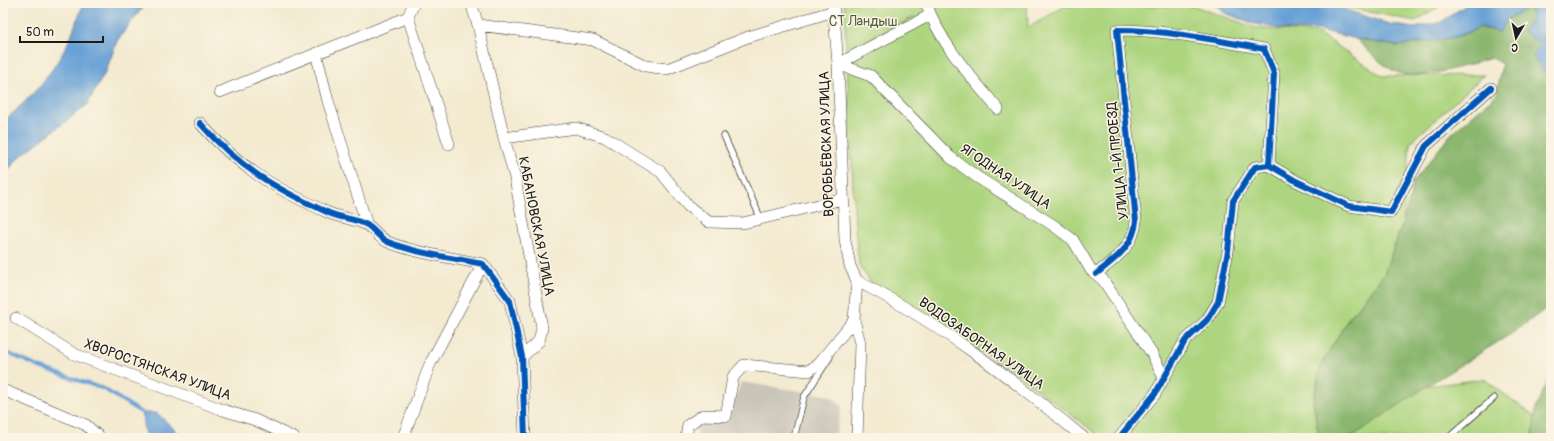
<svg xmlns="http://www.w3.org/2000/svg" width="1554" height="441" viewBox="0 0 1554 441" font-family="Pangolin,sans-serif">
<rect width="100%" height="100%" fill="#fcf5e5"/>
<filter id="ink" filterUnits="userSpaceOnUse"><feTurbulence type="fractalNoise" baseFrequency=".025" numOctaves="2"/><feDisplacementMap in="SourceGraphic" scale="8" xChannelSelector="R" yChannelSelector="G"/><feConvolveMatrix kernelMatrix="1 2 1 2 8 2 1 2 1" color-interpolation-filters="sRGB"/></filter>
<filter id="wash" filterUnits="userSpaceOnUse"><feTurbulence type="fractalNoise" baseFrequency=".012" numOctaves="4" result="noise"/><feDisplacementMap in="SourceGraphic" scale="16" xChannelSelector="R" yChannelSelector="G"/><feGaussianBlur stdDeviation="0.9" result="paint"/><feColorMatrix in="noise" values="0 0 0 0 0 0 0 0 0 0 0 0 0 0 0 0 0 1.4 0 .05"/><feComposite in="paint" operator="in"/></filter>
<g filter="url(#wash)">
<rect width="100%" height="100%" fill="#f3ead0"/>
<!-- industrial -->
<path fill="#c9c4b8" d="M741 382 831 396 842 406 835 438H696L699 420 728 421Z"/>
<!-- green -->
<path fill="#add57f" stroke="#64784e" fill-rule="evenodd" d="M844 3H1027L1028 28 1065 6H1194L1256 28 1318 33 1382 76 1484 75 1410 143 1403 223 1384 274 1349 318 1322 363 1313 400 1484 379 1551 429V438H1102L1015 373 874 287 859 265 855 229ZM916 16 848 57 853 47Z
M1325 3H1446L1415 21Z"/>
<!-- forest -->
<path fill="#8ab66e" stroke="#536945" d="M1529 8 1533 17 1548 78 1551 81V305L1514 332 1433 382 1356 434 1346 438H1323L1318 432 1313 401 1322 363 1349 318 1384 274 1403 223 1414 181 1451 134 1497 94 1502 64 1492 58C1466 65 1430 78 1403 74 1387 71 1367 50 1356 39L1397 46 1456 37 1481 27 1499 32 1508 18Z
M1551 374V438H1532L1536 408Z"/>
<!-- water -->
<path fill="#68a0d6" stroke="#425e79" d="M84 3H149L138 13 117 41 106 71 87 105 18 158 3 177V121C28 102 50 76 65 49 73 34 77 18 84 3Z
M1213 3H1325L1389 24 1414 28 1441 22 1469 3H1551V81L1533 57 1540 44 1523 31 1533 17 1529 8 1509 18 1499 32 1481 27 1456 37 1397 46 1356 39 1320 30H1288L1255 24 1225 13Z
M142 413H157L176 431 180 438H147L144 431Z"/>
<g fill="none" stroke-linecap="round" stroke-linejoin="round">
<!-- stream -->
<path stroke="#68a0d6" stroke-width="3.5" d="M3 351 39 367 104 389 142 413"/>
</g>
</g>
<g filter="url(#ink)">
<g fill="none" stroke-linecap="round" stroke-linejoin="round">
<!-- lane casing -->
<g stroke="#3c3b37" stroke-width="7">
<path id="lane" d="M724 136 761 219
M794 438 804 397 830 357
M1448 438 1494 398"/>
</g>
<!-- street casing -->
<g stroke="#3c3b37" stroke-width="12">
<path id="street" d="M414 3 408 17 449 144
M469 3 472 6 478 25 504 138 515 178 542 328 539 341 522 357
M833 3 838 64 845 240 850 266 857 281
M926 3C940 43 971 77 998 109
M478 25 593 40 646 66 667 69 748 37 834 11
M316 53 328 101 367 225
M838 64 871 76 950 157 977 177 1053 225 1073 240 1091 270 1103 280 1152 354 1164 378
M838 64 930 15
M220 92 408 17
M200 123C239 168 276 189 329 213 340 218 357 219 367 225 374 229 379 238 388 242 414 253 454 258 483 264L510 301 522 357 525 438
M504 138 576 128 605 137 661 172 688 206 709 222 743 223 843 199
M1096 274C1115 259 1134 246 1136 221L1117 30C1166 30 1216 40 1264 49L1274 73 1269 165
M857 281C940 323 1012 379 1084 438
M16 318 74 354 223 410 255 420 294 438
M3 390 86 425 100 438
M403 438 430 364 483 264
M686 438 688 425 703 415 726 416 733 377 744 365 809 371 819 363 854 320
M857 438 860 343 854 320 857 281
M1119 438 1155 394 1185 341 1207 320 1218 302 1228 251 1233 201 1255 167 1269 165 1296 181 1349 206 1391 212 1426 146 1491 88"/>
</g>
<!-- lane -->
<use href="#lane" stroke="#fff" stroke-width="5.5"/>
<!-- street -->
<use href="#street" stroke="#fff" stroke-width="11"/>
<!-- cycleway casing -->
<g stroke="#fcf5e5" stroke-width="8">
<path id="cycleway" d="M200 123C239 168 276 189 329 213 340 218 357 219 367 225 374 229 379 238 388 242 414 253 454 258 483 264L510 301 522 357 525 438
M1096 274C1115 259 1134 246 1136 221L1117 30C1166 30 1216 40 1264 49L1274 73 1269 165
M1119 438 1155 394 1185 341 1207 320 1218 302 1228 251 1233 201 1255 167 1269 165 1296 181 1349 206 1391 212 1426 146 1491 88"/>
</g>
<!-- cycleway -->
<use href="#cycleway" stroke="#0057b8" stroke-width="6"/>
</g>
</g>
<g text-anchor="middle" stroke-width="3" stroke-linejoin="round" paint-order="stroke">
<!-- park labels -->
<g font-size="14" fill="#4f5d3f" stroke="#fcf5e5">
<text x="863" y="26">СТ Ландыш</text>
</g>
<!-- street labels -->
<g font-size="14" fill="#1c1c1c" stroke="#fcf5e5">
<text transform="translate(826 144) rotate(-92)" y="5">ВОРОБЬЁВСКАЯ УЛИЦА</text>
<text transform="translate(1117 161) rotate(-96)" y="5">УЛИЦА 1-Й ПРОЕЗД</text>
<text transform="translate(1006 176) rotate(34)" y="5">ЯГОДНАЯ УЛИЦА</text>
<text transform="translate(537 226) rotate(79)" y="5">КАБАНОВСКАЯ УЛИЦА</text>
<text transform="translate(982 343) rotate(35)" y="5">ВОДОЗАБОРНАЯ УЛИЦА</text>
<text transform="translate(158 369) rotate(20)" y="5">ХВОРОСТЯНСКАЯ УЛИЦА</text>
</g>
</g>
<!-- margin -->
<rect width="1554" height="441" fill="none" stroke="#fcf5e5" stroke-width="16"/>
<!-- north arrow -->
<g transform="translate(1516 38) rotate(189)" stroke="#fcf5e5" stroke-width="3" paint-order="stroke">
<path d="M0-3L7 15L0 10L-7 15Z" fill="#1c1c1c"/>
<text y="-6" font-size="11" font-weight="bold" text-anchor="middle" fill="#1c1c1c">С</text>
</g>
<!-- scale -->
<path d="M20 36v6h83v-6" fill="none" stroke="#1c1c1c" stroke-width="2"/>
<text x="26" y="36" font-size="12" fill="#1c1c1c" stroke="#fcf5e5" stroke-width="3" paint-order="stroke">50 m</text>
</svg>
